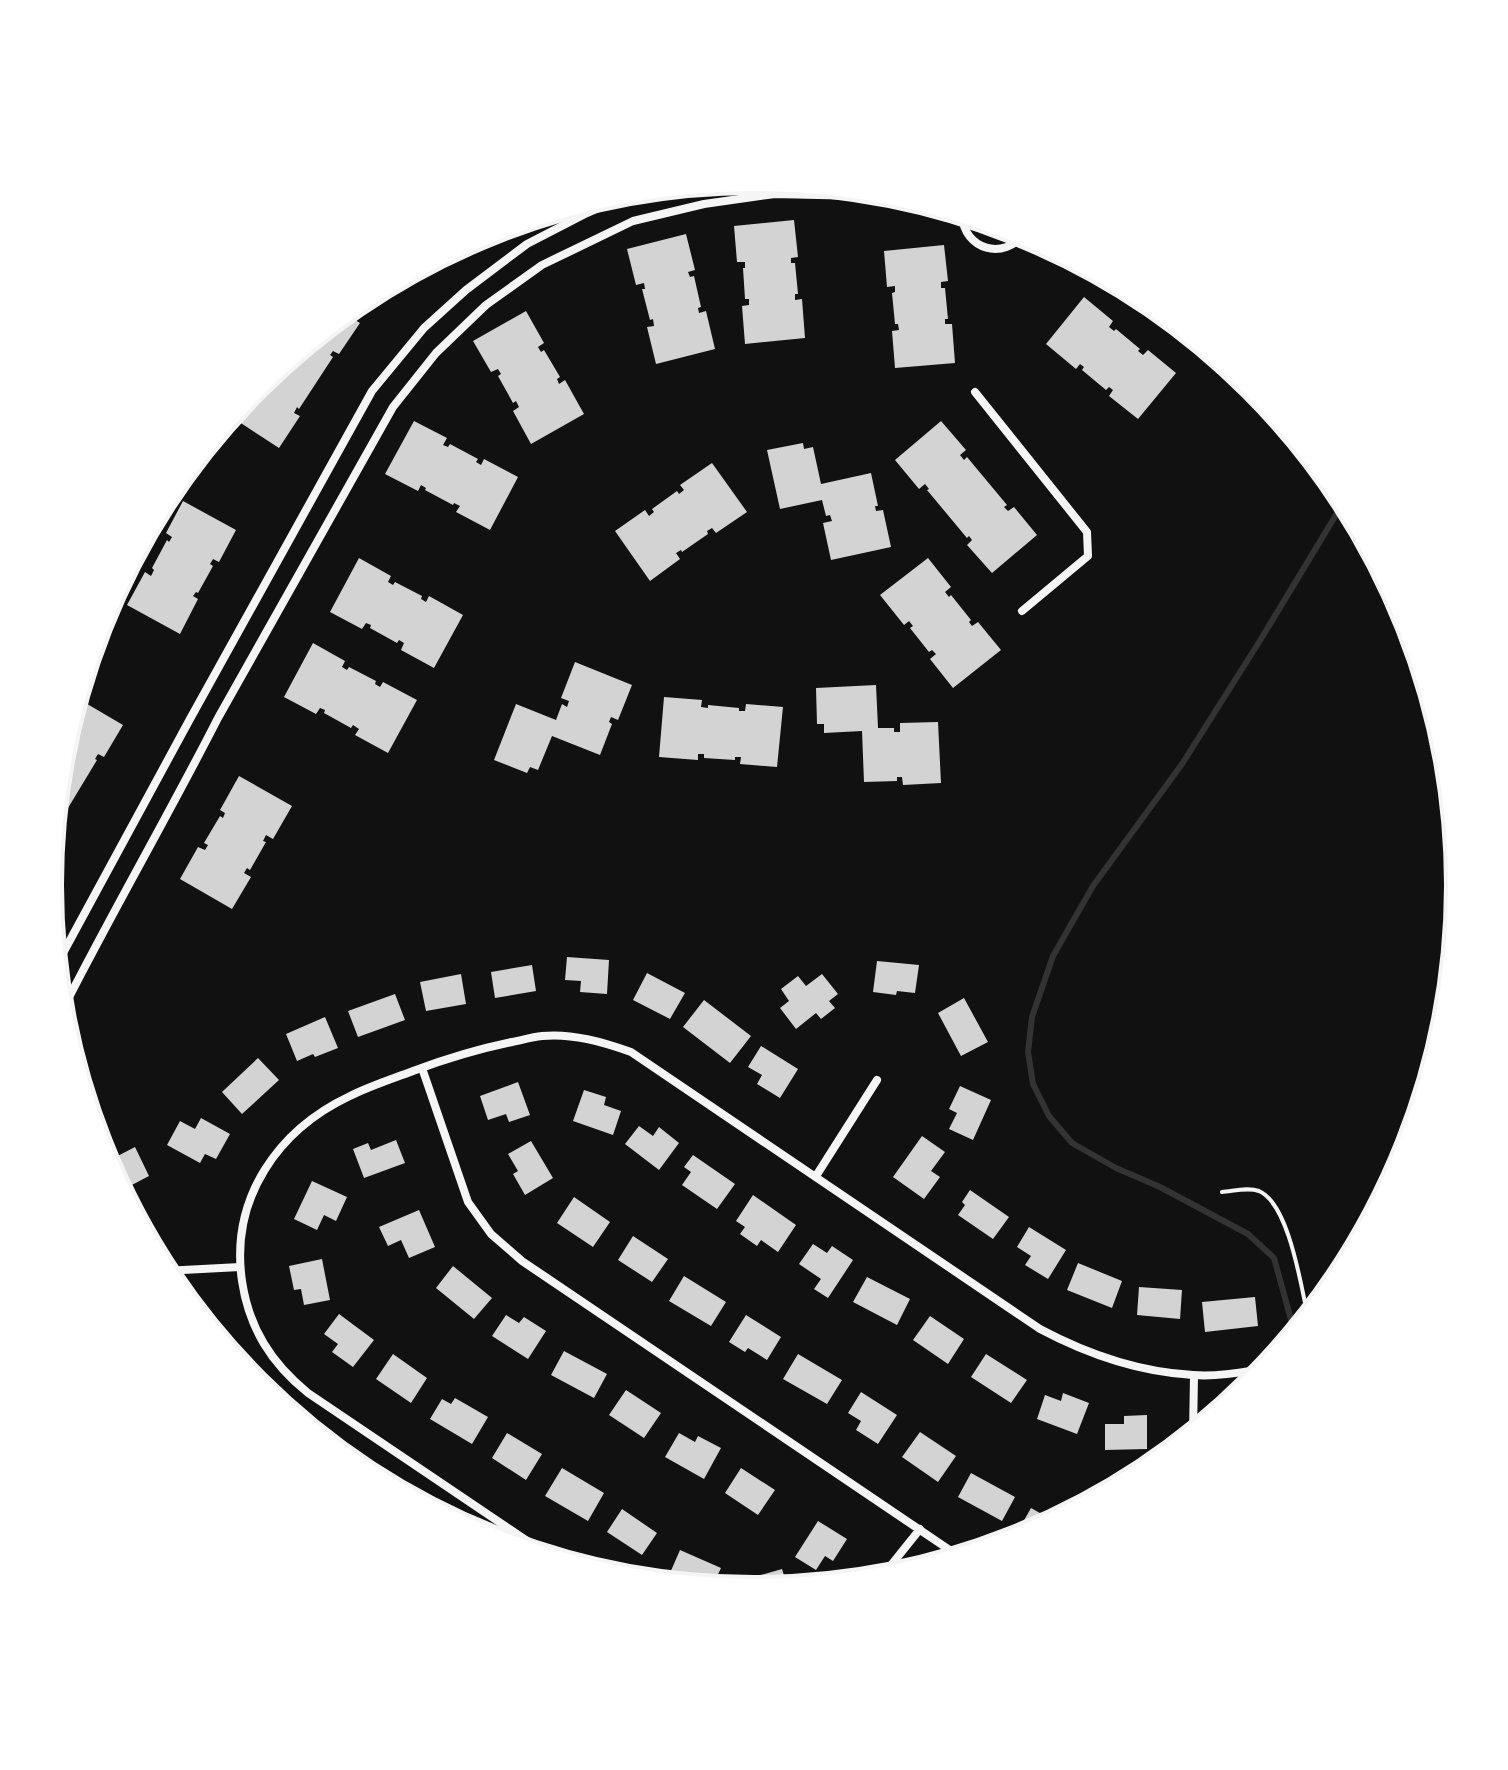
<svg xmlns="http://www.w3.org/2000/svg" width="1508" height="1770" viewBox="0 0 1508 1770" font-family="'Roboto Condensed',sans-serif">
<rect width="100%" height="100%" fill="#111"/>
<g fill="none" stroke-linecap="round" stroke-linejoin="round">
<!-- stream -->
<path stroke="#333" stroke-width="6" d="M1295 1334 1274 1258 1248 1234 1160 1187 1116 1168 1072 1143 1049 1116 1033 1084 1028 1052 1032 1017 1053 956 1093 886 1182 764 1261 639 1345 500"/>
</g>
<!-- building -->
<path fill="#d3d3d3" d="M794 220 798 257 791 258V263H795L798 294H795V300L802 299 805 338 745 344 742 306 749 305V299H745L743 268H745V262H737L734 226Z
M686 234 695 270 688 272 690 277 694 276 701 307 698 308 699 313 706 311 715 349 656 364 647 327 654 326 653 319 650 320 642 289H645L644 283 636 285 627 249Z
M944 245 948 281 941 282V288H945L948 319H945V324H952L955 363 895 368 892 331 899 330 898 324H895L892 293 895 292V286L887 287 884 251Z
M1084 297 1113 321 1109 327 1114 331 1116 329 1140 349 1138 351 1143 355 1148 350 1176 373 1138 419 1109 396 1113 390 1109 387 1106 390 1082 370 1084 367 1080 364 1076 369 1046 344Z
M526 311 544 343 538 347 541 352 544 350 560 377 557 379 559 384 565 380 584 414 531 444 513 411 519 407 516 401 513 403 498 376 501 374 498 369 491 372 473 341Z
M344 313 360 323 339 354 333 351 330 355 333 357 299 409 297 407 294 413 300 416 279 448 230 416 254 386Z
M414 421 447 438 443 445 448 447 450 444 478 459 476 462 481 465 484 459 518 477 490 530 456 512 460 506 454 503 453 505 425 490 426 488 421 485 418 491 385 474Z
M941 421 966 450 960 455 964 460 967 457 1007 505 1004 507 1008 511 1014 507 1037 535 992 573 967 545 972 540 969 536 967 538 927 490 929 489 925 484 919 489 895 460Z
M803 443 804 449 813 447 821 484 871 473 878 506H875L876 511 883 510 891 547 831 560 823 523 832 521 830 515 826 516 822 500 780 509 767 450Z
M712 463 747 512 716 533 712 528 707 531 708 534 682 552 681 550 676 553 680 559 650 581 615 531 645 510 649 516 654 512 652 509 677 491 679 494 684 490 680 485Z
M183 501 236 530 219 562 213 559 210 564 213 566 198 593 196 592 193 596 198 599 180 634 127 605 145 572 151 576 154 570 152 568 167 540 169 542 172 537 166 533Z
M359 558 391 576 388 582 393 585 395 582 422 596 421 599 426 602 429 596 463 615 434 668 401 650 404 643 399 640 397 643 370 628 371 625 366 623 362 629 330 612Z
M928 558 951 587 945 592 949 597 951 595 971 620 969 622 972 626 978 622 1001 650 953 688 930 659 936 654 932 650 929 652 910 628 913 626 909 621 904 625 880 595Z
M313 643 345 661 342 667 347 670 349 667 376 681 375 684 380 687 383 682 417 700 388 753 355 735 359 729 353 725 351 728 324 713 325 710 320 708 316 714 284 697Z
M575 662 632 685 618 720 611 717 609 722 612 724 600 755 552 736 538 770 530 767 527 773 494 760 516 704 556 720 562 704 567 707 569 701 561 698Z
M876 685 878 728H894V732H900V723L938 722 941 783 903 785 902 777H897V781L864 782 862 731 824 733V724H817L816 688Z
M664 697 702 700 701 707 708 708V705L739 708V711H745L746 704 783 707 777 767 740 764 741 757H735V760L704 758V754H698V760L659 757Z
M77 698 123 725 104 757 98 754 95 759 97 760 65 813 63 812 60 817 66 821 52 844 62 747Z
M239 776 292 806 273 839 266 835 263 841 266 842 250 870 247 868 244 873 251 877 232 909 180 879 198 847 205 850 208 845 204 843 220 816 223 818 225 813 220 810Z
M567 957 609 960 607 994 580 992 581 981 565 980Z
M877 961 919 965 915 993 897 991 896 995 873 992Z
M532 965 536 991 495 998 491 972Z
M647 973 685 993 670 1019 633 1000Z
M461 974 466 1004 426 1011 420 982Z
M822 974 838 994 829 1001 835 1008 821 1019 816 1013 796 1029 780 1008 789 1001 781 989 798 976 806 986Z
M395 994 405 1020 358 1037 348 1011Z
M964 998 988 1042 961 1056 938 1013Z
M704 1000 751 1036 730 1063 683 1027Z
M325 1017 338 1048 315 1057 313 1054 297 1061 286 1034Z
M761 1046 798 1069 780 1098 757 1084 762 1075 748 1067Z
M258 1058 279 1080 242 1114 222 1092Z
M518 1082 530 1115 509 1122 506 1114 488 1120 480 1096Z
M960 1086 991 1100 973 1140 949 1129 957 1113 949 1109Z
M584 1090 606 1097 604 1105 621 1111 613 1135 573 1121Z
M201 1118 230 1134 216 1159 205 1154 200 1163 167 1145 180 1121 195 1129Z
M639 1126 653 1136 659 1127 679 1143 659 1170 625 1144Z
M922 1136 945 1152 931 1171 940 1177 924 1199 893 1177Z
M396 1140 405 1163 364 1178 353 1149 368 1143 371 1150Z
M531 1141 553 1178 525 1195 513 1174 518 1171 508 1154Z
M135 1147 149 1176 128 1187 126 1183 119 1187 106 1162Z
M693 1155 735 1184 717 1209 682 1185 691 1172 684 1167Z
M312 1181 347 1197 336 1221 324 1215 317 1230 294 1219Z
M970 1190 1009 1217 993 1239 958 1215 965 1205 962 1202Z
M753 1195 796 1225 778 1252 761 1240 757 1246 740 1234 745 1227 736 1221Z
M574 1197 610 1222 593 1247 557 1223Z
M419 1210 435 1247 409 1258 401 1240 388 1246 379 1227Z
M1029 1227 1066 1250 1048 1279 1025 1265 1031 1256 1017 1247Z
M633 1236 668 1259 652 1282 618 1260Z
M813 1244 827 1253 832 1246 853 1260 828 1298 814 1289 821 1279 799 1264Z
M322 1259 330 1300 304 1305 301 1289 294 1290 289 1266Z
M1078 1263 1122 1281 1112 1308 1067 1290Z
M453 1266 492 1298 474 1319 436 1288Z
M1344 1272 1341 1278 1330 1291 1326 1276Z
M684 1276 726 1302 711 1326 669 1301Z
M867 1277 910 1299 897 1325 853 1302Z
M1139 1287 1182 1290 1180 1319 1137 1315Z
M1255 1297 1258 1326 1205 1332 1202 1302Z
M339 1314 374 1340 353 1367 332 1352 338 1344 324 1334Z
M506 1315 519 1323 524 1317 546 1331 528 1359 492 1336Z
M746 1315 781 1337 767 1360 748 1348 745 1352 729 1342Z
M930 1316 964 1339 948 1364 913 1340Z
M564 1351 607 1374 594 1398 551 1375Z
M393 1354 427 1378 411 1403 376 1379Z
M798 1354 842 1380 827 1404 783 1379Z
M986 1354 1027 1380 1011 1403 971 1377Z
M626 1390 661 1413 644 1438 609 1415Z
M861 1392 897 1415 878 1444 856 1430 861 1421 848 1413Z
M1063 1393 1089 1403 1077 1434 1037 1419 1045 1395 1061 1401Z
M455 1398 488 1417 472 1444 430 1419 442 1399 451 1404Z
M1147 1415V1449L1105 1450V1424H1124V1416Z
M920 1432 956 1456 938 1482 902 1457Z
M507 1433 542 1454 526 1480 492 1458Z
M679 1433 695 1442 698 1436 721 1448 704 1479 665 1457Z
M562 1468 604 1493 588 1521 545 1496Z
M741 1468 775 1490 758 1515 725 1493Z
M971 1473 1015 1497 1002 1521 958 1497Z
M1031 1508 1054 1521 1026 1536 1018 1531Z
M622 1509 657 1533 642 1555 607 1532Z
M818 1521 847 1539 833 1561 825 1556 816 1570 795 1557Z
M680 1550 721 1568 712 1587 684 1584 686 1580 670 1573Z
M782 1569 788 1588 746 1590 743 1580Z"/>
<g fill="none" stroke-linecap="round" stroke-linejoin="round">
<!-- path -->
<path stroke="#f5f5f5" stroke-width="4" d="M1222 1192C1234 1191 1248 1187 1259 1191 1289 1204 1301 1286 1308 1317"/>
<!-- minor -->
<path stroke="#f5f5f5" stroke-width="8" d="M962 215C964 250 1004 261 1025 233
M975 392 1087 532 1088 556 1022 611
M56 966 190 719 372 391 424 328 466 290 527 244 587 213 626 196 653 189
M61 1013C111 914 167 818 218 718L393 407 436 353 486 305 542 265 633 221 704 204 775 194 861 196 962 218
M422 1068 468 1202 491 1234 522 1261 960 1557
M816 1176 877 1080
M164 1271 240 1267
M1193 1434 1194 1376
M554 1559 308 1393C271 1363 249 1328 242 1281 230 1198 278 1130 350 1096 370 1086 392 1079 413 1071 445 1059 478 1049 512 1042 522 1040 532 1037 542 1036 572 1033 603 1042 631 1052L1040 1329C1087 1354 1139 1372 1193 1375 1217 1377 1243 1372 1267 1368
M880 1579 920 1529"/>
</g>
<!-- crop -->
<path d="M0 0H1508V1770H0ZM62 885a692 692 0 1 1 1384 0a692 692 0 1 1-1384 0Z" fill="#fff" fill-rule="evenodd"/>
<path fill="none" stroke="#f5f5f5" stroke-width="4" d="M62 885a692 692 0 1 1 1384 0a692 692 0 1 1-1384 0Z"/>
</svg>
